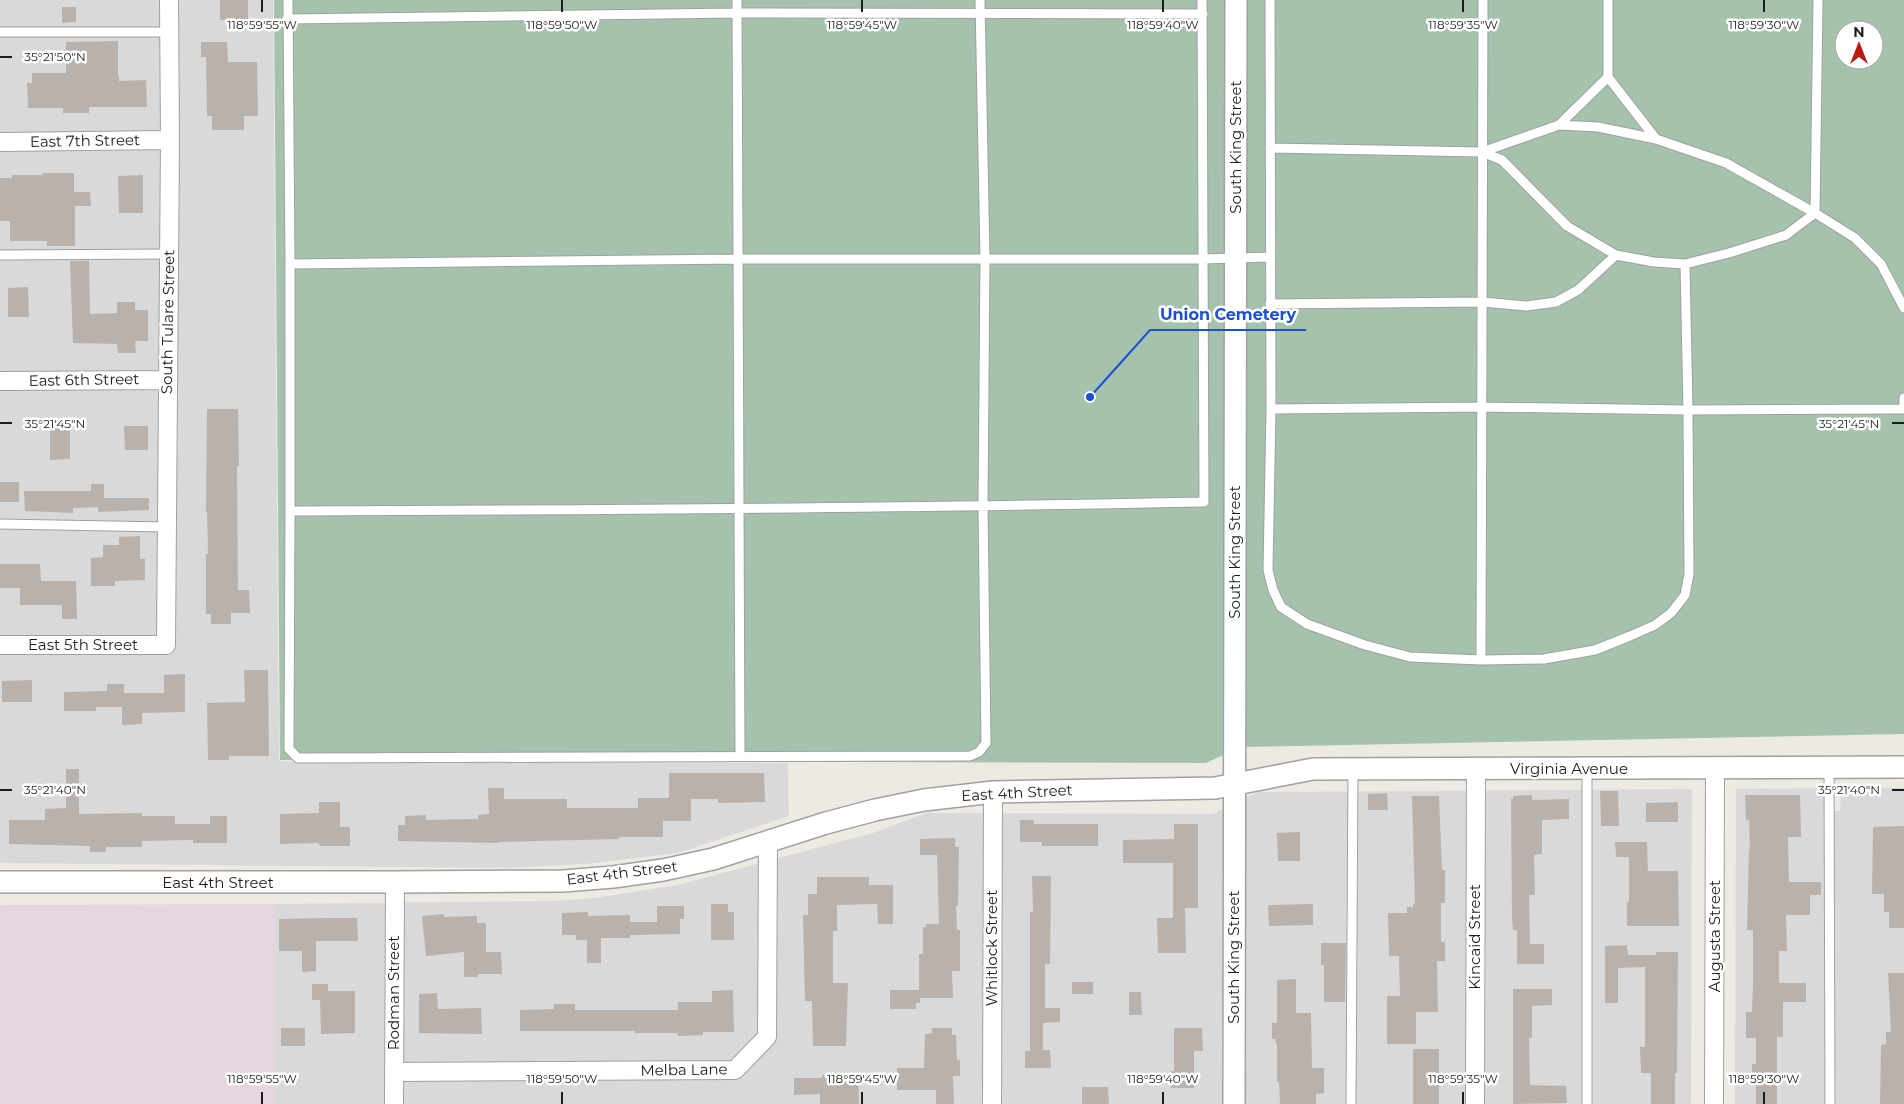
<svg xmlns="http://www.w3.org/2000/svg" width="1904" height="1104" viewBox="0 0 1904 1104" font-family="Montserrat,sans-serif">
<rect width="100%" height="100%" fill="#eceae2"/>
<!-- residential -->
<path fill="#dad9d9" d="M0 0H273L279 761 788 763 789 816 678 853 585 864 508 868 0 863Z
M1826 788V811H1840L1841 788H1904V1104H1735L1736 789Z
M1692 789 1691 1104H275V904L553 901 595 898 677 885 873 833 926 813 1213 814 1257 792Z"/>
<!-- industrial -->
<path fill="#e5d5e1" d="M275 904V1104H0V905Z"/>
<!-- cemetery -->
<path fill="#a5c3ac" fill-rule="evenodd" d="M274 0H1904V734L1241 747 1206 763 280 760ZM1844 30H1874V60H1844Z"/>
<!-- building -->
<path fill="#b9b2ac" d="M220 0H248V19L220 20Z
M62 7H76V22L62 23Z
M118 41V76H119V81L146 80 147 107H89V113H63V108H28L27 83H32V73H66V42Z
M201 42H227L228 62H257L258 116H244V130H212V116H207L206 57H201Z
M42 173H74V192H90L91 206H75V246H47V241H10V221H0V178H12V175H43Z
M143 175V213H119L118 176Z
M70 261H89L90 314 117 313V302H135V310H148V341H135L136 353H118L117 344 73 343Z
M28 287 29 317H8V288Z
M207 409H238L239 466H237L238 590H249L250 613H231V624H211V614H206V554H208L207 512H206Z
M70 424V459L50 460V425Z
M124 426H148V450H125Z
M0 482H19V502H0Z
M91 484H104V498H149V510L98 512V507L73 508V513L25 511 24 491H91Z
M140 536V559H145V580L115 581V586H91V558L103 557V545H119V537Z
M0 564H40L41 581H76L77 619H62V605H20V588H0Z
M244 670H268L269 756H229V760H208L207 703 245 702Z
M185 674V712L142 713V724L122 725V707H96V711H64V692L107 691V684H124V693H164V675Z
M32 680V702H2V681Z
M66 769H79V814L142 813V816H175V824H210V816H227V843H193V840L142 841V847H106V852H90V846L9 844V820H45V809L66 808Z
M669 773H764L765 802 718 803V799H691V821H663V837H619V839L498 842V843L398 841V825H405V816L426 815V820L478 819V815L489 814 488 788H504V799H567V808H638V798H669Z
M1600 791H1618L1619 826H1601Z
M1387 793 1388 810H1368V794Z
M1532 795V800L1569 799V819L1542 820V854L1534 855 1535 895H1529L1530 944H1544V964H1517V930H1513L1512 920 1511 799H1513V796Z
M1745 795H1800L1801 837H1788L1789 882H1821V895H1810V915H1786L1787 951H1779V983H1806V1002H1783V1037H1777V1104H1756V1077H1752V1064H1756V1038H1746V1012H1752L1753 983V930H1747L1749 849H1750L1749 820H1746Z
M1412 796H1439L1442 870H1445V903H1441V942H1445V961H1437L1438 1012H1416V1044H1387V996H1400L1399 956H1389L1388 913H1407V907H1413V904H1415Z
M319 802H340V827H350V846H320L319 843 280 844V814L319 813Z
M1678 802V822H1646V803Z
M1020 820H1034V824H1098V846H1042V842H1020Z
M1174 824H1198V908H1185L1186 953H1158L1157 918H1173V863H1123V840L1174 839Z
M1904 826V928H1889V912H1884V894H1872L1873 827Z
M1300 832V861H1278L1277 833Z
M955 838V847H959L958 906H956L957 930H960V971H952L953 998H920V1003H916V1009H890V990H919V954H923V927H926V924H939L937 855H920V839Z
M1615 842H1647L1648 871H1678L1679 926H1627V902H1629V857H1616Z
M1032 876H1051L1050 964H1045V1008H1060V1022L1043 1023V1050H1050L1051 1068H1025V1051H1030V912H1033Z
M817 877H869V885H893V924H878L877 904 837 905V931H833V983H848L846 1046H813L812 1001H805L803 915H808V894H817Z
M711 904H728V912H734V940H711Z
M1313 904V925L1269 926 1268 905Z
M657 906H684V919H680V934L630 935V938H601V963H587V940H576V935H562V913L588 912V916L630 915V922H657Z
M444 914V917L477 916V923H486V952H501L502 974H478V977H464V952L426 956 422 916Z
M327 918H357L358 941H316V971L302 972V951H279V919Z
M1321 943H1346L1345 1002H1324V965H1321Z
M1627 945 1628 955H1656V952H1678L1677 1073H1675V1104H1651V1073H1641L1640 1047H1645V967L1618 968V1003H1605V946Z
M1888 973H1904V1104H1880L1881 1045 1886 1044V1032H1891Z
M1296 979V1013H1311L1312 1068H1324V1093L1316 1094V1104H1280L1279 1082H1277V1046L1275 1039H1272V1023H1277V980Z
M1072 982H1093V994H1072Z
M312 984H328V991H355V1033L321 1034 320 1000H312Z
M1513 989H1552V1005L1532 1006V1038H1529L1530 1085 1566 1086 1567 1103 1513 1104Z
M733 990 734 1032H703V1035L678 1036V1033H635V1031H520V1010L554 1009V1004H575V1010H678V1002H712V991Z
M1129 992H1141L1142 1015H1129Z
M437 993 438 1009 481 1008 482 1034 419 1033V994Z
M281 1028H305V1046H281Z
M932 1028H952V1035H956L957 1060H960V1076H953L954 1104H936V1090H897V1068H924L925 1034 932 1033Z
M1174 1028H1202L1203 1051H1194V1088H1171V1071H1174Z
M1413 1049H1439V1104H1413Z
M858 1074 859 1104H820V1094L794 1095V1078H822V1075Z
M1082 1087H1108L1109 1104H1082Z"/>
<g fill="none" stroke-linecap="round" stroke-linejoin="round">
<!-- service casing -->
<g stroke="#a0a0a0" stroke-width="11">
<path id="service" d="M288 0 290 264V511
M737 0 740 756
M980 0 985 258 983 506 986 743 979 752 970 756 298 758 289 749 290 511C595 510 900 508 1204 502L1202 0
M1270 0 1271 409 1268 570 1273 590 1281 607 1307 624 1365 645 1410 657 1481 660 1544 659 1595 650 1630 636 1655 625 1671 613 1685 595 1689 574 1688 410 1685 264
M1608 0V77L1656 139
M1818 0 1815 213 1855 238 1881 264 1904 308
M287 19 737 13 1203 14
M0 32H169
M1559 125 1608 77
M1270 148 1482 152 1502 160 1567 226 1616 255 1654 262 1685 264 1729 253 1786 235 1815 213 1726 163 1656 139 1598 127 1559 125 1482 152
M0 255 169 254
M290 264 737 259H1203L1270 257
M1270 304 1483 302 1526 306 1556 302 1578 290 1616 255
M1271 409 1483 407 1688 410 1904 409V398
M0 524 167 527
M1481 660 1483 0
M1829 767 1830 1104
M1351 1104 1353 769
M1587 1104V769"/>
</g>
<!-- minor casing -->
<g stroke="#a0a0a0" stroke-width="20">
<path id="minor" d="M0 142 170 140
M0 381 167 380
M0 645H166L170 140 169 0
M394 1072 735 1070 767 1037 768 842
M394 1104 395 882
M992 1104 993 792
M1475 1104 1476 769
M1714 1104 1715 768"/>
</g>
<!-- tertiary casing -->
<g stroke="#a0a0a0" stroke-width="24">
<path id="tertiary" d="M0 882H395L563 881 613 877 663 870 713 859 826 823 875 810 924 800 993 792 1215 788 1313 769 1904 767
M1234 1104 1236 0"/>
</g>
<!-- service -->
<use href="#service" stroke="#fff" stroke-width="9"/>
<!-- minor -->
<use href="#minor" stroke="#fff" stroke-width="18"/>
<!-- tertiary -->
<use href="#tertiary" stroke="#fff" stroke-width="21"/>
</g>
<!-- ticks -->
<path fill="none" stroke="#1c1c1c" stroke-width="2" d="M262 0V12M562 0V12M862 0V12M1163 0V12M1463 0V12M1764 0V12M0 57H12M0 423H12M1892 423H1904M0 790H12M1892 790H1904M262 1092V1104M562 1092V1104M862 1092V1104M1163 1092V1104M1463 1092V1104M1764 1092V1104"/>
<g text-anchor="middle" stroke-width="5" stroke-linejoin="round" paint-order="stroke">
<!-- street labels -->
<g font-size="15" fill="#1c1c1c" stroke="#fff">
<text transform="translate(85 141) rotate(-1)" y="5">East 7th Street</text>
<text transform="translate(1236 147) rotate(-90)" y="5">South King Street</text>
<text transform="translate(168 322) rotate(-89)" y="5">South Tulare Street</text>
<text transform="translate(84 380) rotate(-1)" y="5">East 6th Street</text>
<text transform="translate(1235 552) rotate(-90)" y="5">South King Street</text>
<text x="83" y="650">East 5th Street</text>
<text x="1569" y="774">Virginia Avenue</text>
<text transform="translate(1017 793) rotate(-3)" y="5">East 4th Street</text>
<text transform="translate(622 873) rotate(-7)" y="5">East 4th Street</text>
<text x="218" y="888">East 4th Street</text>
<text transform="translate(1715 936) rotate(-90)" y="5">Augusta Street</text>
<text transform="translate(1475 937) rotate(-90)" y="5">Kincaid Street</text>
<text transform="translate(992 948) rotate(-90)" y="5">Whitlock Street</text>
<text transform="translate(1234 957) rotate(-90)" y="5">South King Street</text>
<text transform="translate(394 993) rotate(-90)" y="5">Rodman Street</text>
<text transform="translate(684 1070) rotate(-1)" y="5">Melba Lane</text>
</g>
</g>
<g font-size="12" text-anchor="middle" fill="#1c1c1c" stroke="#fff" stroke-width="5" stroke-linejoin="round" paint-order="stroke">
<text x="262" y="29">118°59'55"W</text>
<text x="562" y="29">118°59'50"W</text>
<text x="862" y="29">118°59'45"W</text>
<text x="1163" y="29">118°59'40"W</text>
<text x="1463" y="29">118°59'35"W</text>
<text x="1764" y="29">118°59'30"W</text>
<text x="55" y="61">35°21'50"N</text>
<text x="55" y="428">35°21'45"N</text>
<text x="1849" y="428">35°21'45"N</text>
<text x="55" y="794">35°21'40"N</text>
<text x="1849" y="794">35°21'40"N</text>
<text x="262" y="1083">118°59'55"W</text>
<text x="562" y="1083">118°59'50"W</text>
<text x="862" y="1083">118°59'45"W</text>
<text x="1163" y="1083">118°59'40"W</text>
<text x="1463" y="1083">118°59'35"W</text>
<text x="1764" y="1083">118°59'30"W</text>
</g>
<!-- callouts -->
<path fill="none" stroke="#1d4ed8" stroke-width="2" d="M1090 397L1150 330H1306"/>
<circle fill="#1d4ed8" stroke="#fff" stroke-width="2" cx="1090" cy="397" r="5"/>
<g font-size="16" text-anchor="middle" font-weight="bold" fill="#1d4ed8" stroke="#fff" stroke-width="5" stroke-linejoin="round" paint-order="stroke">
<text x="1228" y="320">Union Cemetery</text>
</g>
<!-- north arrow -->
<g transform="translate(1859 45)"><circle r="24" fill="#ffffff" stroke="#a4a4a4"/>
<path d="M0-4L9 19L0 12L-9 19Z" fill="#b81b10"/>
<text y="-8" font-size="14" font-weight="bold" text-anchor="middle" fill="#1c1c1c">N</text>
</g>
</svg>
